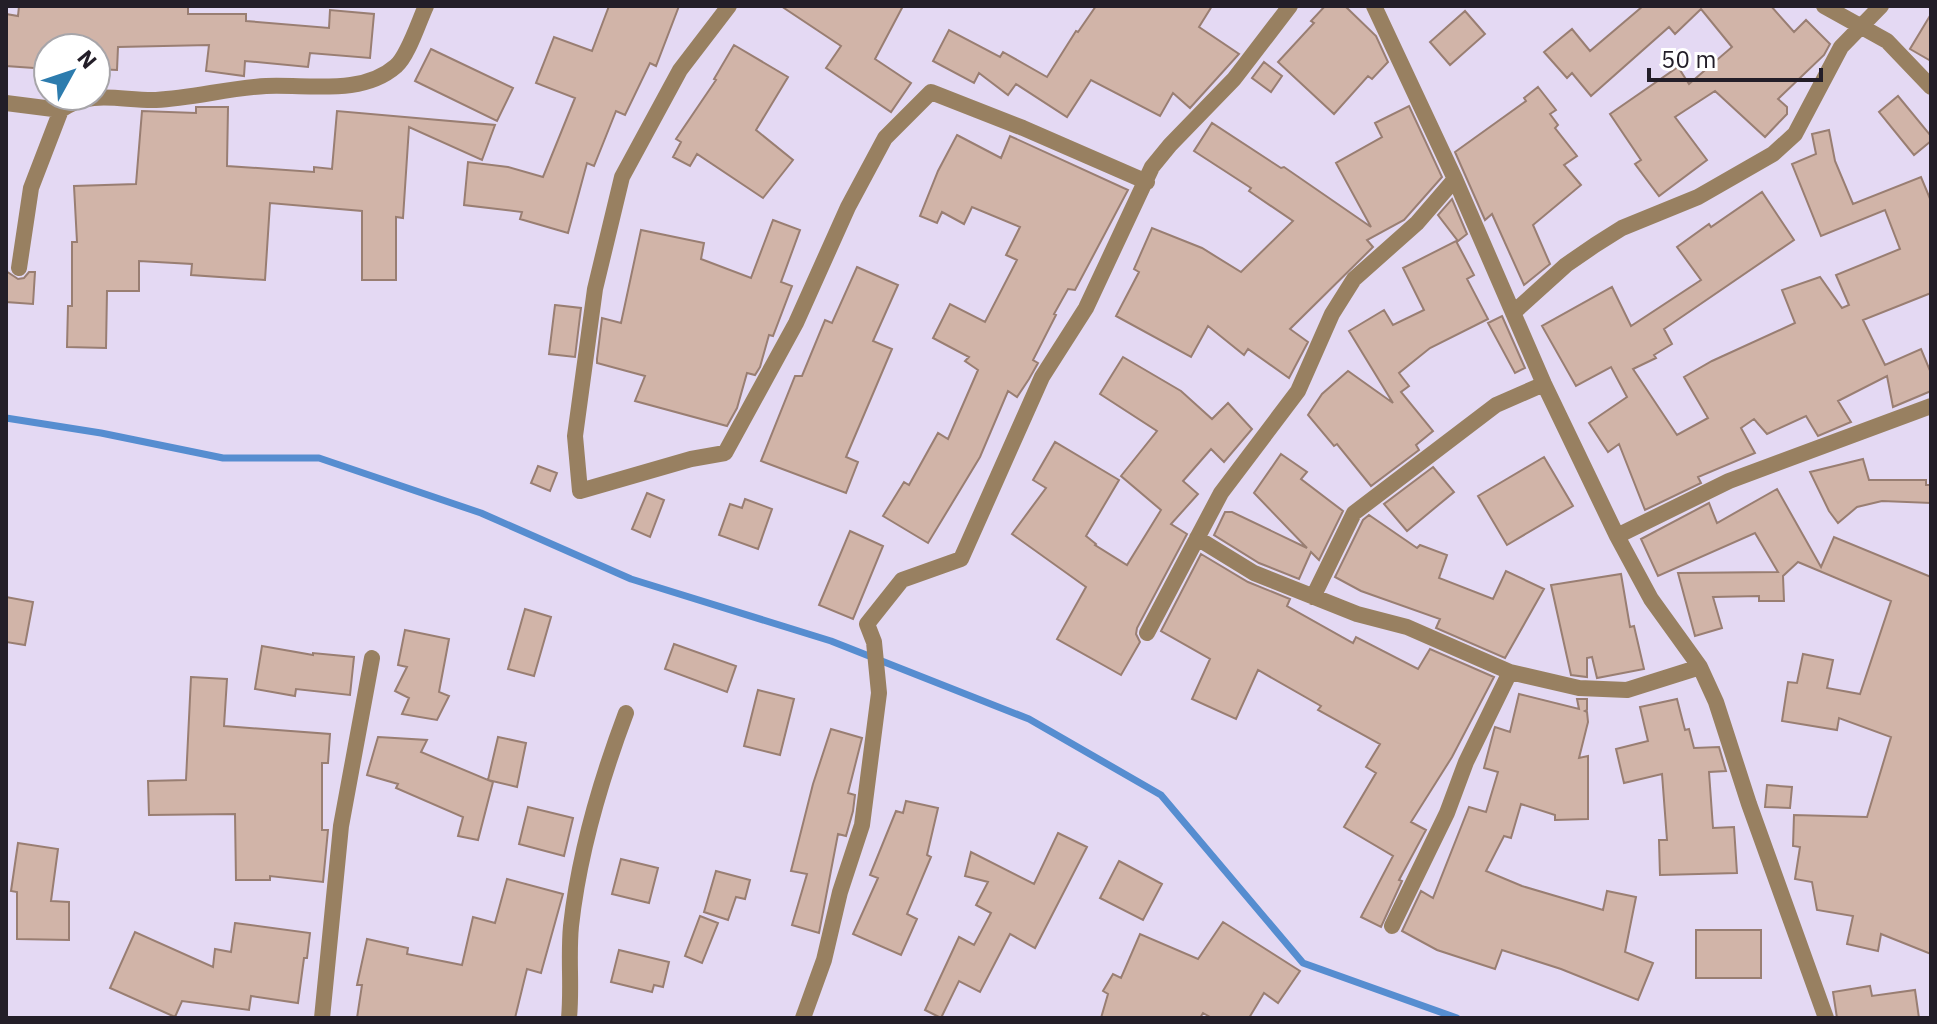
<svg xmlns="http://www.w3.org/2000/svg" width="1937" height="1024" viewBox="0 0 1937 1024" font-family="'IBM Plex Sans',sans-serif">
<rect width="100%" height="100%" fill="#e4d9f3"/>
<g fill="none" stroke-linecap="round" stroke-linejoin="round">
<!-- stream -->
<path stroke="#568dd0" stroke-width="7" d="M6 418 101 433 223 458H319L481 513 631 579 831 641 1029 719 1161 795 1303 963 1457 1018"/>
</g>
<!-- building -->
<path fill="#d1b4a8" stroke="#997e72" stroke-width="2" d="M19 6H188V14H246V21L329 28 330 10 374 14 370 58 310 53 308 67 245 61 244 76 206 71 209 45 118 47 117 70 96 69V48H48V69L6 66V14L18 16Z
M609 6H679L656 66 650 63 625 115 616 111 594 166 587 163 568 233 520 219 522 212 464 205 468 162 508 167 543 177 575 98 536 83 554 37 592 51Z
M781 6H903L875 59 911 83 891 112 826 68 841 46Z
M1096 6H1212L1199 27 1239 54 1190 108 1173 93 1160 116 1091 80 1067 117 1016 84 1008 95 979 73 974 83 933 61 949 30 1000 57 1003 52 1047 77 1076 31 1078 32Z
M1325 6H1345L1376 36 1388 62 1372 79 1368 76 1334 114 1278 62 1314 23 1311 21Z
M1643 6H1771L1794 32 1806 20 1830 44 1824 55 1778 99 1787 107V114L1765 137 1715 91 1675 117 1707 160 1659 196 1635 164 1641 160 1610 114 1678 67 1689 84 1732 47 1701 9 1675 34 1669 27 1591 96 1572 73 1567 78 1544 52 1572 29 1590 51Z
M1465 11 1485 34 1450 65 1430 42Z
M1931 14V61L1910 49Z
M734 45 788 77 756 130 793 160 763 198 697 154 690 166 673 157 681 142 676 139 716 80 714 79Z
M431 49 513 88 497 121 415 81Z
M1264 62 1282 76 1271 92 1252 78Z
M1538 87 1556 110 1550 114 1558 125 1555 128 1577 156 1564 165 1581 185 1533 225 1550 264 1524 285 1492 214 1485 220 1455 152 1526 101 1524 98Z
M1898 96 1931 136V141L1914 155 1879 112Z
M1409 106 1442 177 1404 220 1367 240 1373 247 1290 329 1308 342 1289 378 1248 349 1244 355 1208 326 1191 357 1116 316 1139 272 1134 269 1152 228 1202 248 1241 272 1293 221 1249 191 1251 188 1194 151 1212 123 1281 168 1284 167 1371 227 1336 163 1382 137 1375 123Z
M196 107H228L227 166 314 172V167L332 169 337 111 495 125 482 160 409 127 403 218 396 217V280H362V211L270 203 265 280 191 275 192 264 139 261V291H107L106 348 67 347 68 306H72V242H77L74 186 136 184 142 111 196 113Z
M1829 130 1835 161 1853 204 1921 177 1931 201V293L1863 320 1885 365 1921 349 1931 373V391L1893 407 1887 376 1838 401 1851 422 1818 436 1806 416 1767 434 1754 419 1741 428 1755 453 1698 477 1701 483 1645 510 1619 444 1608 452 1589 423 1627 397 1611 367 1576 386 1542 326 1612 287 1631 326 1701 280 1677 247 1709 224 1711 227 1762 192 1794 240 1664 329 1672 344 1654 355 1656 358 1633 369 1677 435 1708 418 1684 377 1712 361 1795 323 1782 290 1820 277 1842 308 1849 305 1836 275 1900 249 1885 210 1821 236 1792 164 1816 154 1812 134Z
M957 135 1001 158 1010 136 1128 190 1075 290 1068 289 1054 314 1056 315 1033 360 1038 363 1029 379 1017 397 1008 391 980 457 928 543 883 516 904 482 909 485 938 433 948 439 978 370 965 361 969 357 933 338 950 304 985 322 1017 260 1006 255 1020 227 972 207 964 224 942 212 937 223 920 216 938 171Z
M1452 199 1467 234 1458 241 1438 215Z
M773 220 800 230 781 282 792 286 773 336 769 335 760 367 755 375 747 373 737 408 727 426 635 401 645 376 597 363V359L602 318 621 323 641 230 704 243 701 259 751 278Z
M1456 241 1474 275 1467 279 1488 319 1430 348 1399 373 1409 386 1401 392 1433 431 1416 445 1419 450 1371 486 1337 444 1334 446 1308 415 1322 394 1348 371 1393 403 1349 331 1384 310 1393 325 1424 310 1403 268Z
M857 267 898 285 873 341 892 349 846 457 858 462 846 493 761 461 795 376H802L825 320 832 323Z
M6 271 18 279 24 278 29 272H35L33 304 6 302Z
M555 305 581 308 575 357 549 354Z
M1502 316 1525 368 1515 373 1488 323Z
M1123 357 1181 391 1212 419 1228 403 1252 429 1224 462 1211 449 1183 481 1198 494 1171 524 1187 534 1137 628 1136 634 1140 642 1121 675 1057 639 1086 587 1012 534 1046 488 1033 480 1055 442 1119 480 1086 536 1096 544 1095 545 1127 565 1161 510 1121 476 1157 431 1100 394Z
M1281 454 1307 472 1301 479 1343 511 1319 560 1311 552 1299 579 1259 563 1214 535 1225 512H1232L1307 548 1254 493Z
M1544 457 1573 506 1507 545 1478 496Z
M1863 459 1869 480H1926V485H1931V503L1882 501 1857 507 1838 523 1829 511 1810 472Z
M538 466 557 473 550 491 531 483Z
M1433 467 1454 492 1407 531 1384 504Z
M1777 489 1821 567 1834 537 1931 577V954L1881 934 1878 951 1847 944 1853 916 1817 910 1812 882 1795 879 1800 847 1793 846 1794 815 1867 817 1891 737 1839 718 1837 730 1782 721 1788 682 1797 683 1803 654 1833 660 1827 688 1860 694 1891 601 1798 562 1783 576 1784 601H1759V596L1713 597 1722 628 1695 636 1678 573 1778 572 1755 533 1658 576 1641 539 1709 503 1717 523Z
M647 493 664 500 650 537 632 529Z
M745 499 772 509 758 549 719 535 730 504 742 508Z
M1369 515 1417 548 1420 545 1447 555 1439 578 1493 599 1506 571 1544 589 1505 658 1436 628 1440 619 1361 591 1335 577 1363 520Z
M850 531 883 546 853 619 819 605Z
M1201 554 1248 582 1290 599 1287 606 1353 643 1356 637 1418 669 1430 649 1494 677 1452 757 1411 822 1426 830 1399 880 1402 881 1381 927 1361 917 1393 856 1344 827 1376 773 1366 767 1380 744 1318 710 1321 706 1258 670 1236 719 1192 699 1210 659 1161 631Z
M1621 574 1630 627 1634 626 1644 669 1597 678 1592 657 1587 658V677L1571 675 1551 585Z
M6 597 33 602 25 645 6 642Z
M525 609 551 617 534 676 508 669Z
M405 630 449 639 439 692 449 696 437 720 402 714 409 698 395 691 407 667 398 665Z
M674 644 736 666 727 692 665 669Z
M262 646 313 655V653L354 657 350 695 296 689 295 696 255 689Z
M191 677 227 679 224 726 330 734 328 763H322V830H328L323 882 270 876V880H236L235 814 149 815 148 781 186 780Z
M758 690 794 699 780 755 744 746Z
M1519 694 1579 709 1577 699H1587V710L1585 711 1587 712 1588 722 1579 758 1588 756V819L1555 820V815L1521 804 1511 838 1504 836 1486 871 1522 886 1603 910 1607 891 1636 897 1625 952 1653 963 1638 1000 1561 969 1502 950 1495 969 1437 950 1402 931 1421 891 1433 898 1469 807 1486 812 1498 772 1484 768 1494 730 1495 727 1510 732Z
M1677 699 1685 730 1689 729 1694 748 1719 747 1726 771 1709 772 1713 828 1734 827 1737 873 1660 875 1659 840H1667L1662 774 1624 783 1616 749 1648 741 1640 707Z
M831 729 862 738 848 793 855 795 853 811 846 836 838 834 819 933 792 925 807 874 791 871 813 784Z
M378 737 427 740 421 752 493 782 478 840 458 836 463 817 396 788 398 784 367 775Z
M498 737 526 743 517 787 488 780Z
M1767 785 1792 787 1790 808 1765 807Z
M906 801 938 808 927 855 931 857 907 914 917 919 901 955 853 934 878 878 870 875 896 811 903 813Z
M528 807 573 818 564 856 519 844Z
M1058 833 1087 847 1035 948 1010 934 980 992 959 981 941 1018 925 1010 959 937 974 945 991 913 976 905 988 882 965 876 971 852 1034 884Z
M18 843 58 849 51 901 69 902V940L17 939V892L11 891Z
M621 859 658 868 649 903 612 894Z
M1119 861 1162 884 1143 920 1100 898Z
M716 871 750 880 745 899 736 897 728 920 704 912Z
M507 879 563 894 541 973 527 969 515 1018H357L362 985H357L367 939 408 948 407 954 462 965 473 917 495 923Z
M700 916 718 923 702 963 685 956Z
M1223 922 1300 971 1278 1003 1264 993 1249 1018H1212L1203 1013 1200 1018H1101L1108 994 1103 991 1113 974 1121 978 1140 934 1198 959Z
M235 923 310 933 307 958H304L298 1003 251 996 249 1010 182 1001 175 1017 110 988 135 932 213 967 215 949 231 952Z
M1696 930H1761V978H1696Z
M619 950 669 962 663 987 654 985 652 992 611 982Z
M1870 986 1872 996 1915 990 1919 1018H1837L1833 992Z"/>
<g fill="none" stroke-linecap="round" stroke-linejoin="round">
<!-- minor -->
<path stroke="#988061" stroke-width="16" d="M729 6 680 70 622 177 595 289 575 436 580 491 691 459 725 453 796 323 848 207 885 138 931 92 1023 128 1147 182
M1374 6 1455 179 1544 384 1617 536 1651 599 1700 667 1716 702 1749 804 1826 1018
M1824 6 1887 41 1931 87
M6 103 61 110
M19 268 31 188 61 110C91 89 122 101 156 100 193 98 229 88 266 86 308 84 362 96 396 66 408 56 419 21 426 6
M1513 313 1566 265 1595 245 1622 228 1698 197 1773 154 1795 134 1841 47 1881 6
M1617 536 1729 481 1931 406
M1197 538 1254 573 1357 614 1407 627 1510 672 1579 688 1627 690 1700 667
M1313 597 1354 513 1496 405 1544 384
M1147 633 1221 493 1298 391 1332 314 1354 279 1417 223 1455 179
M1392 926 1447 813 1466 762 1510 672
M322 1018 341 826 372 658
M569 1018C572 987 568 957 571 926 579 853 600 782 626 713
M803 1018 824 960 840 892 862 825 879 693 874 642 867 624 902 580 961 559 1042 377 1086 308 1152 167 1170 145 1234 79 1290 6"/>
</g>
<!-- border -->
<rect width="1937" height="1024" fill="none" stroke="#231e28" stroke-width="16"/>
<!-- north arrow -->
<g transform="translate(72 72) rotate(50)"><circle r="38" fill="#ffffff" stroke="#a7a5a9" stroke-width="2"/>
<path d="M0-6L14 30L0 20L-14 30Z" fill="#2d7cae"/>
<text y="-12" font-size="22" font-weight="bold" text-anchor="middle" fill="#231e28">N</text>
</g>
<!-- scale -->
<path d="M1649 68v12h172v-12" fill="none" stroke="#231e28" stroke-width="4"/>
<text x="1661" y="68" font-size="24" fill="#231e28" stroke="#ffffff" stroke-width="6" paint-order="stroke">50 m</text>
</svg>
